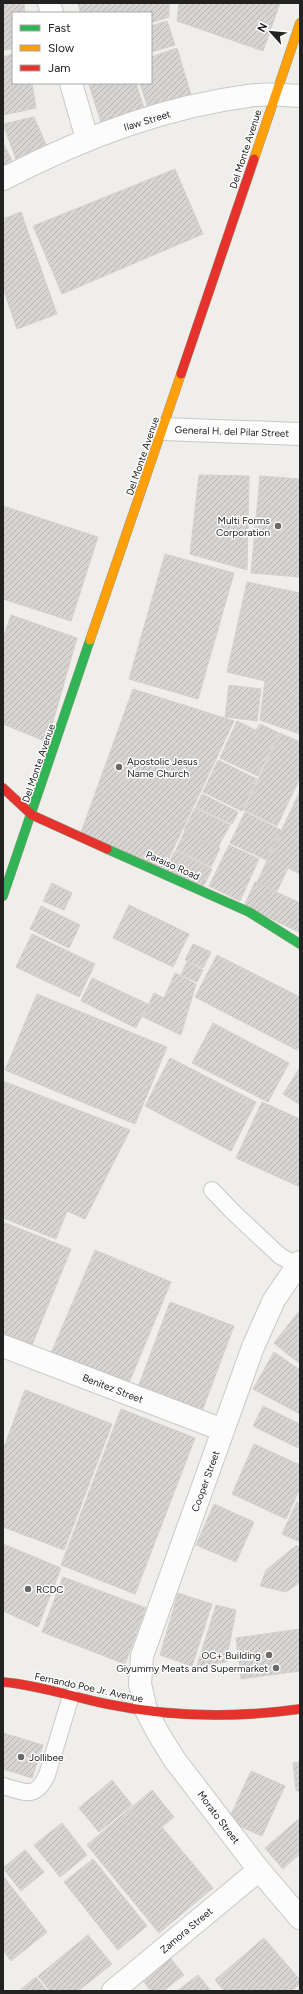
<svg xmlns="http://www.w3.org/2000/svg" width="303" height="1994" viewBox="0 0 303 1994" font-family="Figtree,sans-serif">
<defs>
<pattern id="building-hatch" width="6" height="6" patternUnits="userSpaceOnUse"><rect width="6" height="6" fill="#d7d4d2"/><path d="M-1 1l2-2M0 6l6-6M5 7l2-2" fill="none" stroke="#b8b6b4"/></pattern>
</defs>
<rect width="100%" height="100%" fill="#f0eeeb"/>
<!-- building -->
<path fill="url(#building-hatch)" stroke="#d3d0cc" d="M3 3H24L25 13H13V49L3 50Z
M78 3H169V17L151 23V13H80Z
M179 3H280L263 51 177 21Z
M167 21 175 45 151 52V26Z
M177 48 192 98 149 112 140 83H151V57Z
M13 54V83H32L36 108 3 115V57Z
M96 83H136L146 114 103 128 89 85Z
M34 117 47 147 16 159 3 124Z
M3 143 12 160 3 165Z
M175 169 203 234 62 294 33 226Z
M21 212 57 314 17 329 3 288V219Z
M199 475 249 476 247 570 190 554Z
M260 476 300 479V577L251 573Z
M3 506 98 537 71 621 3 599Z
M165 554 234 573 198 699 129 679Z
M247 582 300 593V734L260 720 265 681 227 672Z
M11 615 77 638 47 742 3 724V638Z
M229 685 261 689 257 721 225 717Z
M133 689 234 721 160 877 79 838Z
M237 721 256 730 260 724 279 733 258 776 220 758Z
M280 733 300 742V778L277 826 244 810Z
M218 760 257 779 242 811 203 792Z
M300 791V874L288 868 277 891 257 882Z
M202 794 238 812 232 824 196 807Z
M195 808 230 825 218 847 184 830Z
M245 812 281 830 266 860 230 843Z
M185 831 220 848 211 867 176 850Z
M229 845 259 859 240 901 209 886Z
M175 851 212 869 200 893 163 875Z
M255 882 300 903 299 932 244 906Z
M52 883 72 893 64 910 43 901Z
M129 905 189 934 173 967 113 938Z
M41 906 80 925 69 948 30 929Z
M32 934 95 964 79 997 16 967Z
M193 944 211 952 203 968 185 960Z
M217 955 300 997V1043L297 1050 195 997Z
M187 962 203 970 197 982 181 975Z
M175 973 196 984 181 1035 143 1017 154 993 164 998Z
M92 978 148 1004 136 1028 81 1001Z
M37 994 167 1047 135 1124 5 1070Z
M213 1023 289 1063 268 1102 192 1063Z
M170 1058 256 1102 231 1151 145 1106Z
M299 1069H300V1105L283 1094Z
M3 1081 130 1130 85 1219 67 1211 56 1239 3 1218Z
M262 1102 300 1119V1187L236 1158Z
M3 1222 71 1249 32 1345 3 1333Z
M95 1250 171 1282 126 1390 49 1358Z
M170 1302 234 1326 198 1422 134 1398Z
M300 1310V1364L274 1343Z
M274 1352 300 1370V1414L253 1389Z
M25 1390 112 1424 64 1550 3 1527V1450Z
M263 1406 300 1424 298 1448 253 1426Z
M121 1409 195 1438 135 1594 61 1565Z
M254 1444 300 1465V1488L286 1519 232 1494Z
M297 1502 300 1504V1542L282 1534Z
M214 1504 254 1522 236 1562 196 1545Z
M3 1544 61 1568 38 1627 3 1611Z
M297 1545 300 1549V1582L286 1592 260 1586 266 1570Z
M63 1577 146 1608 125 1664 42 1632Z
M178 1593 212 1604 192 1666 160 1655Z
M216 1605 236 1610 226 1662 197 1666Z
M300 1629V1671L241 1679 236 1638Z
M3 1733 43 1745 32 1778 3 1769Z
M300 1762V1792L296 1790 293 1763Z
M251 1771 285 1786 262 1836 228 1821Z
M112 1780 132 1805 99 1832 79 1808Z
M152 1790 174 1817 162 1827 213 1888 159 1933 87 1845Z
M300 1818V1854L283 1869 265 1848Z
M62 1823 87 1855 60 1877 34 1845Z
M25 1850 44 1872 21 1891 3 1868Z
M93 1859 147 1926 118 1950 64 1882Z
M3 1876 47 1932 11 1961 3 1950Z
M88 1935 112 1964 78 1991H50L38 1976Z
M264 1938 300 1980V1984L291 1991H224L215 1980Z
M163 1949 184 1975 163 1991H151L136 1972Z
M198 1975 211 1991H177Z
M36 1977 47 1991H19Z"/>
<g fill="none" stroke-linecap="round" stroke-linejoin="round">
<!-- lane casing -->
<g stroke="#c9c8c7" stroke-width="18">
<path id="lane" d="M212 1190 233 1212 280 1256 297 1265
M3 1786C25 1792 35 1800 47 1775L71 1696"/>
</g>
<!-- street casing -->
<g stroke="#c9c8c7" stroke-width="24">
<path id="street" d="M49 3 52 13
M71 83 87 139
M3 179C80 139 162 107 248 96 265 93 283 95 300 96
M163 429 300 434
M300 1262 274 1300 253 1347 142 1656 140 1684 146 1710 158 1733 174 1759 259 1870 300 1918
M3 1346 223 1430
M113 1991 259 1870"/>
</g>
<!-- fast casing -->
<g stroke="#999a82" stroke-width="10">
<path id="fast" d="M107 849 249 912 300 944
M3 896 90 640"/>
</g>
<!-- slow casing -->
<g stroke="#999a82" stroke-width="10">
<path id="slow" d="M254 159 300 23
M90 640 181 374"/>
</g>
<!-- jam casing -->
<g stroke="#999a82" stroke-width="10">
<path id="jam" d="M181 374 254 159
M3 788 32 815 107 849
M3 1682C39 1685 72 1697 107 1704 170 1717 236 1718 300 1709"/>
</g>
<!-- lane -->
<use href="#lane" stroke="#fdfcfc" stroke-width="16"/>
<!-- street -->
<use href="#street" stroke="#fdfcfc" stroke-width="22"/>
<!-- fast -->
<use href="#fast" stroke="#30b455" stroke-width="9"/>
<!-- slow -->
<use href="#slow" stroke="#ff9f0a" stroke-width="9"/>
<!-- jam -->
<use href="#jam" stroke="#e5322d" stroke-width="9"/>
</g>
<!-- markers -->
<g fill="#6a6968" stroke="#fff" stroke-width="1.5">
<circle cx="278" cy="526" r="4"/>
<circle cx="119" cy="767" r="4"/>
<circle cx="28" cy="1589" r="4"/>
<circle cx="269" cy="1655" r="4"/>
<circle cx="276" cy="1668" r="4"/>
<circle cx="21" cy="1757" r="4"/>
</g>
<g text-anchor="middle" stroke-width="3" stroke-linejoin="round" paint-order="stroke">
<!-- street labels -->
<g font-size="10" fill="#222" stroke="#fff">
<text transform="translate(147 120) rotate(-17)" y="4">Ilaw Street</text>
<text transform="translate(245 149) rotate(-72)" y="4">Del Monte Avenue</text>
<text transform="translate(232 431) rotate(2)" y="4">General H. del Pilar Street</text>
<text transform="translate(142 456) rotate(-71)" y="4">Del Monte Avenue</text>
<text transform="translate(38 763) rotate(-71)" y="4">Del Monte Avenue</text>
<text transform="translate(173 865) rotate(24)" y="4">Paraiso Road</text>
<text transform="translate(113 1388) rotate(21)" y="4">Benitez Street</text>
<text transform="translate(205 1481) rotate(-70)" y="4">Cooper Street</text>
<text transform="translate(89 1687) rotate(12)" y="4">Fernando Poe Jr. Avenue</text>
<text transform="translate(219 1817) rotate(53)" y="4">Morato Street</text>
<text transform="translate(186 1930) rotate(-40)" y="4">Zamora Street</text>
</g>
<!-- poi labels -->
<g font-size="10" fill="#222" stroke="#fff" text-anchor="end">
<text x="270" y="524">Multi Forms<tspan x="270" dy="12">Corporation</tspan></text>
<text x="127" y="765" text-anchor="start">Apostolic Jesus<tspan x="127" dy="12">Name Church</tspan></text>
<text x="36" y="1593" text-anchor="start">RCDC</text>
<text x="261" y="1659">OC+ Building</text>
<text x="268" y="1672">Giyummy Meats and Supermarket</text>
<text x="29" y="1761" text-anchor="start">Jollibee</text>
</g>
</g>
<!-- border -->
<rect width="303" height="1994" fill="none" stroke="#222222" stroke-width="8"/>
<!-- legend -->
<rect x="12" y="12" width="140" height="72" fill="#ffffff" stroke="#a7a7a7"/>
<rect x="20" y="25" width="20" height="6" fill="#30b455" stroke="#a7a7a7"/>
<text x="48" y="32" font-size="12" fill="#222222">Fast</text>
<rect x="20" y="45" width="20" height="6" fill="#ff9f0a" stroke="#a7a7a7"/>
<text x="48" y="52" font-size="12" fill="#222222">Slow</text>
<rect x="20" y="65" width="20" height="6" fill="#e5322d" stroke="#a7a7a7"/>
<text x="48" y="72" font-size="12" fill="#222222">Jam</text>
<!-- north arrow -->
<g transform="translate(271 32) rotate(297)" stroke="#ffffff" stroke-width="3" paint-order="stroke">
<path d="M0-3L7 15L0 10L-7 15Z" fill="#222222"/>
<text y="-6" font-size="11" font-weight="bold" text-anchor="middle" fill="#222222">N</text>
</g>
</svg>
